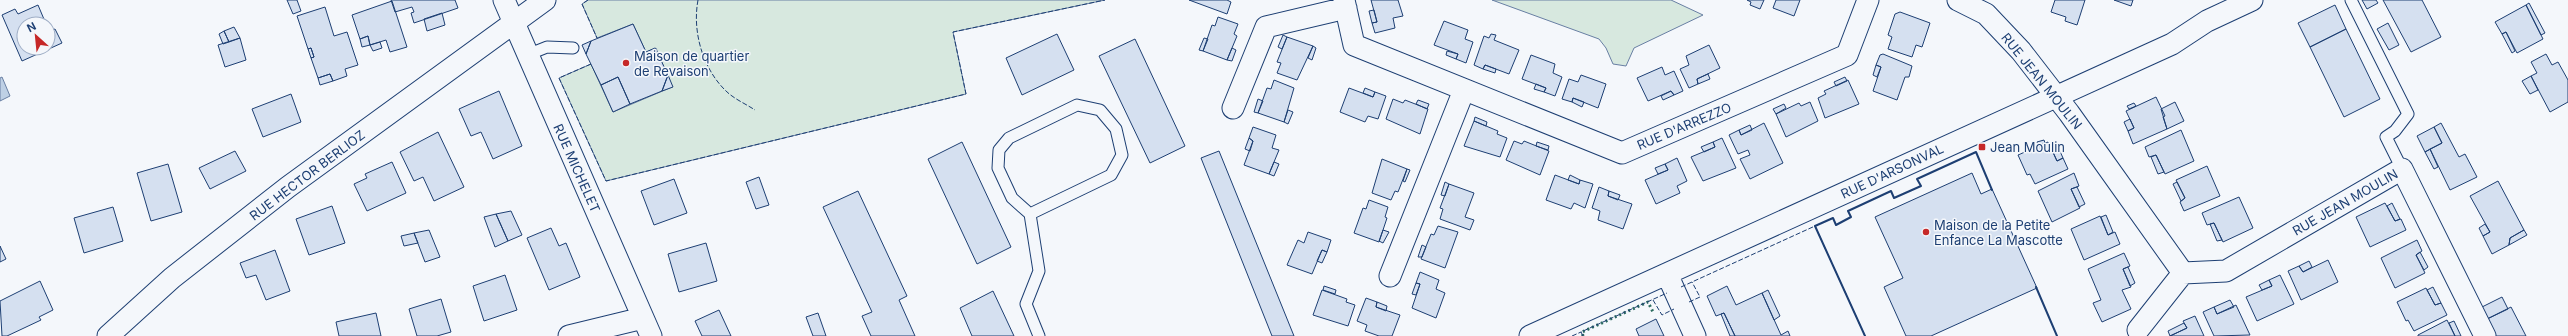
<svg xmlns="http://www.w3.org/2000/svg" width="2568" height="336" viewBox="0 0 2568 336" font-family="Inter,sans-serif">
<rect width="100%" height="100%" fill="#f4f7fb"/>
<!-- green -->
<path fill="#d7e8df" stroke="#687fa3" d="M588 0H1105L953 32 966 94 606 181 559 78 591 64 613 112 672 87 656 48 646 52 633 24 597 38 582 4Z
M1492 0H1671L1703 15 1634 48 1626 66 1613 64 1606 48 1599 39Z"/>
<!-- water -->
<path fill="#bed0e5" stroke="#687fa3" d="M2 77 10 96 0 101V78Z"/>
<!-- building -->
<path fill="#d5e0f0" stroke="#1d3f73" d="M287 0H297L301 11 293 14Z
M391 0H455L458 8 414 23 411 13 414 12 412 7 395 12Z
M1189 0H1227L1231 2 1227 14Z
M1371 0H1398L1403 16 1393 18 1395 28 1375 33 1372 23 1377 22Z
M1747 0H1764L1760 9 1750 5 1751 2Z
M1776 0H1800L1794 16 1773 8Z
M2055 0H2085L2077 25 2065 21 2066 17 2051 12Z
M2114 0H2133L2131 6Z
M2362 0H2376L2378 3 2367 9Z
M2383 0H2422L2441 37 2411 52Z
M392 1 407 47 390 52 386 40 370 45 368 36 360 39 352 15Z
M2529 3 2545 33 2541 35 2526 5Z
M38 5 46 24H24V48H48V29L49 31 55 29 62 43 22 61 2 15 15 9 18 14Z
M2335 5 2346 29 2310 47 2298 23Z
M2526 5 2543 39 2517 53 2506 32 2502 34 2495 22Z
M325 7 334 36 347 32 358 65 345 69 347 76 333 81 330 74 318 78 311 58 314 57 311 48 308 49 297 16Z
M1374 10 1377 22 1372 23 1369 11Z
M1900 12 1930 23 1922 47 1916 45 1912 57 1888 49 1892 37 1888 35 1895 14Z
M442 13 445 25 427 31 424 19Z
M1218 17 1238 24 1234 34 1237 36 1227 60 1203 51 1212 25 1215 26Z
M1444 21 1468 30 1465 39 1473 42 1466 63 1456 59 1458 54 1434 45Z
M2388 23 2399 45 2389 50 2377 29Z
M633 24 646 52 655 48 668 75 662 91 630 104 618 77 601 85 586 54 591 41Z
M234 27 240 38 229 42 224 31Z
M2346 29 2380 99 2344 117 2310 47Z
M224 31 229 42 223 44 219 34Z
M2506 32 2515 51 2512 53 2502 34Z
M1057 34 1074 70 1022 95 1006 58Z
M1491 34 1496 35 1494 40 1519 50 1509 74 1485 65 1483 69 1474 65 1484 36 1489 38Z
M1283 35 1287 37 1282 49 1278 47Z
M368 36 370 45 362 47 360 39Z
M1287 37 1313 46 1297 80 1277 73 1281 63 1277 62Z
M240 38 246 60 225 67 218 45Z
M1204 38 1208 39 1203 51 1199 50Z
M1135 39 1185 146 1150 163 1099 56Z
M591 41 586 54 582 45Z
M380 42 382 48 373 51 370 45Z
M1709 45 1720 68 1697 79 1698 84 1689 88 1680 69 1689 65 1686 56Z
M1313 46 1316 48 1312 60 1308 58Z
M311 48 314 57 311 58 308 49Z
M1232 48 1236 50 1232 61 1227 60Z
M1447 51 1458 54 1456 59 1446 55Z
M1883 54 1912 66 1909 77H1905L1897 100 1873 91 1881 67 1876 65 1880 55Z
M2546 54 2552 65 2558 62 2568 80V102L2550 112 2531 76 2537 73 2531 62Z
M1531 55 1555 64 1553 73 1562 77 1555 96 1544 92 1546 88 1522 79Z
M1485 65 1496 69 1495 73 1483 69Z
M1876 65 1881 67 1877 77 1873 75Z
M1662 67 1665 75 1674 71 1683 91 1674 95 1671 91 1648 101 1637 78Z
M330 74 333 81 320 85 318 78Z
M1708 74 1710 79 1698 84 1697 79Z
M668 75 673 87 662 91Z
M1581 75 1606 84 1598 108 1573 98 1572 102 1562 99 1569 79 1578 82Z
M2531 76 2538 90 2530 94 2522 81Z
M618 77 630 104 613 112 601 85Z
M1845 77 1847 81 1836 86 1834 82Z
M1274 80 1294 88 1284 122 1258 113 1267 88 1271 89Z
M1848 80 1859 104 1825 118 1818 98 1826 94 1824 91Z
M1536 84 1546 88 1544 92 1534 89Z
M1349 88 1373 97 1375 92 1386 96 1378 119 1368 116 1365 122 1340 112Z
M1365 88 1375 92 1373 97 1363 93Z
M499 91 522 146 493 159 481 132 471 136 459 109Z
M1671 91 1674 95 1663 100 1661 96Z
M291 94 301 122 263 137 252 109Z
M2156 97 2165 116 2163 117 2167 129 2133 144 2128 131 2134 128 2126 111Z
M1573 98 1584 102 1582 107 1572 102Z
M1258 99 1263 101 1258 113 1254 112Z
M1393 99 1403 103 1405 100 1428 109 1420 134 1386 119Z
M1418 100 1429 104 1427 109 1416 104Z
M1810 102 1818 121 1786 137 1776 114 1799 103 1801 106Z
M2175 102 2184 121 2167 129 2161 109Z
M2134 103 2136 106 2129 109 2127 106Z
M1784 104 1786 108 1776 114 1773 109Z
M1288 110 1293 112 1288 124 1284 122Z
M1475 117 1487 122 1486 126 1474 121Z
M2130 119 2134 128 2128 131 2124 122Z
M1474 121 1498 131 1497 134 1507 138 1500 157 1464 146Z
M1764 123 1783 163 1750 179 1740 159 1750 155 1748 150 1738 154 1729 135 1739 130 1741 135Z
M2441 123 2459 157 2465 154 2477 177 2450 190 2430 149 2442 143 2434 127Z
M1750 125 1752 130 1741 135 1739 130Z
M1253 127 1276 135 1272 148 1279 150 1269 174 1244 165 1253 141 1249 138Z
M2434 127 2442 143 2425 152 2417 136Z
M2181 130 2194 161 2165 174 2156 155 2149 157 2145 147Z
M438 132 464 187 434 201 423 177 414 181 400 152Z
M1249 138 1253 141 1250 151 1245 149Z
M1722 138 1736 168 1703 181 1691 157 1715 147 1713 142Z
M2044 140 2045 143 2039 146 2037 142Z
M1514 141 1522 144 1524 141 1549 151 1540 175 1506 160Z
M962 142 1011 247 977 264 928 159Z
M1537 142 1549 146 1548 150 1536 146Z
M1713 142 1715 147 1704 152 1701 147Z
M2048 142 2057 161 2063 158 2068 169 2035 184 2030 174 2027 175 2018 155Z
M2059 149 2063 158 2057 161 2053 152Z
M2430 149 2438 167 2434 169 2425 152Z
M235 151 246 171 210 189 199 168Z
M1219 151 1294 336H1272L1201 158Z
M2156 155 2164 172 2158 174 2151 157Z
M1677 158 1687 181 1677 186 1680 193 1656 204 1645 180 1668 170 1665 164Z
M1382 159 1407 169 1398 192 1395 191 1391 200 1372 193Z
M392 162 406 193 367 211 354 184 367 178 365 174Z
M1274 162 1279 164 1274 176 1269 174Z
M168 164 182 212 151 221 137 173Z
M1665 164 1668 170 1658 174 1655 168Z
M2207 166 2220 196 2184 211 2180 202 2185 198 2176 180Z
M1407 169 1410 170 1405 182 1403 181Z
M1972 173 1981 194 1992 189 2037 288 1931 336H1906L1884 287 1903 278 1875 217Z
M2074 173 2079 186 2071 189 2080 208 2052 222 2038 191Z
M1555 175 1579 184 1580 180 1593 184 1585 208 1574 203 1571 209 1546 200Z
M1570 175 1580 180 1579 184 1568 180Z
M759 177 769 205 756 209 746 182Z
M674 179 687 213 654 225 641 191Z
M2498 181 2524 230 2510 238 2509 245 2492 254 2483 236 2490 232 2470 196Z
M1445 182 1449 184 1445 196 1441 195Z
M2177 182 2185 198 2181 201 2173 184Z
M1449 184 1474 193 1465 217 1474 220 1470 230 1440 219 1443 209 1440 208Z
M1599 187 1609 191 1608 196 1632 204 1623 229 1598 220 1600 211 1592 208Z
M2077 187 2085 204 2079 207 2071 189Z
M858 191 907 296 899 300 915 336H871L862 316 872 312 823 207Z
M1609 191 1620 195 1618 200 1608 196Z
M2239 197 2253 228 2223 242 2214 223 2207 225 2202 213Z
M1369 200 1388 207 1385 217 1387 218 1379 242 1354 233 1363 208 1366 209Z
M2385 203 2395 221 2401 219 2406 230 2370 247 2356 217Z
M2392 203 2400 219 2395 221 2387 206Z
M332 206 345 243 309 255 296 219Z
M113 207 123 241 84 253 74 218Z
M511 211 522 235 508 241 496 214Z
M496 214 508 241 495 247 484 217Z
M2106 215 2113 232 2108 235 2101 217Z
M2100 216 2108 235 2115 232 2120 244 2084 260 2071 229Z
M2214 223 2222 240 2217 241 2210 224Z
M2485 224 2490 232 2483 236 2479 228Z
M1438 226 1458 232 1445 268 1421 259 1431 234 1434 235Z
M551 228 559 246 566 243 580 277 549 290 527 238Z
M429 230 440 257 425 262 414 233Z
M1383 230 1389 232 1383 243 1379 241Z
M2524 230 2527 235 2509 245 2510 238Z
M1308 232 1331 240 1327 252 1322 250 1312 274 1287 265 1298 240 1304 243Z
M414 233 418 243 404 246 401 236Z
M2417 240 2422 251 2416 255 2425 273 2395 288 2381 258Z
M706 243 717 281 679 292 668 254Z
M1422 245 1426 247 1422 257H1418Z
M0 246 6 259 0 262Z
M275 250 290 291 266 300 256 275 246 278 240 263Z
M1322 250 1327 252 1322 263 1317 261Z
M2420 252 2428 267 2424 270 2416 255Z
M2124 253 2130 266 2123 269 2131 287 2122 290 2131 309 2102 322 2093 303 2101 300 2088 269Z
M2328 260 2338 282 2301 300 2288 271 2299 266 2303 272Z
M2309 261 2312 267 2303 272 2299 266Z
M2128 267 2135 283 2130 286 2123 269Z
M1420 272 1439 280 1436 289 1445 293 1436 318 1412 308 1420 284 1416 283Z
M505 275 517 310 484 321 473 286Z
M2280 275 2294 304 2257 321 2246 297 2272 286 2269 280Z
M2269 280 2272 286 2262 290 2259 285Z
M40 281 53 310 39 317 41 320 7 336H2L0 301Z
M1416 283 1420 284 1416 295 1412 294Z
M1324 286 1336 290 1335 294 1323 290Z
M1727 286 1736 305 1762 293 1781 335 1788 331 1790 336H1735L1724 313 1716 316 1707 296Z
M2433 287 2441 303 2435 305 2427 290Z
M2426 288 2435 305 2441 303 2447 315 2414 331 2408 320 2406 321 2397 302Z
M1322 290 1347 299 1346 302 1355 305 1348 326 1313 315Z
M1768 290 1780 316 1774 320 1762 293Z
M993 291 1014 336H972L960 308Z
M2502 297 2508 309 2483 321 2478 309Z
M1366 298 1377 302 1376 307 1400 315 1392 336H1379L1365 331 1367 325 1357 321Z
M441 299 451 332 437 336H417L409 309Z
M2230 300 2234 307 2217 314 2214 307Z
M1377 302 1387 306 1386 311 1376 307Z
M2236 305 2250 335 2214 336 2203 312 2214 307 2217 314Z
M2511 307 2526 336H2492L2485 320Z
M719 310 731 336H702L695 321Z
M376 313 381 336H339L336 322Z
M818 313 826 336H813L806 317Z
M1724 313 1735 336H1730L1721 314Z
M2195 316 2204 336H2170L2187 328 2183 321Z
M1656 319 1664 336H1639L1636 329Z
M2447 320 2455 336H2418V335Z
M2454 321 2461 336H2455L2449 323Z
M2184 323 2187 328 2170 336 2168 331Z"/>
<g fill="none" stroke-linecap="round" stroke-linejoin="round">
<!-- service casing -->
<g stroke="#1d3f73" stroke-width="13">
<path id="service" d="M2351 0 2408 114 2395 131 2386 137 2402 169
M527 55 547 47 573 48
M1030 214 1111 175 1122 155 1116 129 1100 110 1077 105 1009 138 999 150 998 168 1012 198 1030 214 1039 271 1026 304 1039 336"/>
</g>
<!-- minor casing -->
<g stroke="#1d3f73" stroke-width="23">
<path id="minor" d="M504 0 651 336
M1344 0 1354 45 1622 153 1847 55 1868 0
M1958 0 1986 14 2021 51 2069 113 2183 273 2226 271 2402 169 2485 336
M1233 108 1266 27 1346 8
M1667 274 1695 336
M1390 276 1464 90
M2138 330 2183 273
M108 336 172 278 288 187 545 0
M569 336 643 318
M1530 336 2150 54 2172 44 2207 21 2252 0"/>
</g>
<!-- service -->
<use href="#service" stroke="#f4f7fb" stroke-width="11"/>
<!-- minor -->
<use href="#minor" stroke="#f4f7fb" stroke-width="21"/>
<!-- hedge -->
<path stroke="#2c6c60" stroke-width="3" stroke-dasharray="2 3" stroke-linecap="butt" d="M1583 336 1582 332 1648 302 1654 314"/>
<!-- fence -->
<path stroke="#1d3f73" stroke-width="1" stroke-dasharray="5 2" stroke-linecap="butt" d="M588 0 582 4 597 38
M698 0C692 32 703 69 726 91 734 99 746 104 755 110
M591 64 559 78 606 181 966 94 953 32 1105 0
M1681 287 1815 226 1865 336
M1653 300 1662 315 1674 309
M1689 302 1700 297 1692 282
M1572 336 1581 332
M1583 336 1581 332 1667 293"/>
<!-- wall -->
<path stroke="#1d3f73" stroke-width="2" d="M2036 287 2057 336
M1865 336 1815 226 1833 218 1836 225 1851 217 1848 211 1891 191 1894 198 1921 186 1917 179 1976 152 1992 190"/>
</g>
<!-- markers -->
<g fill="#c62828" stroke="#f4f7fb" stroke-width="1.5">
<circle cx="626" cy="63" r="4"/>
<rect x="1978" y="143" width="8" height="8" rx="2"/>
<circle cx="1926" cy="232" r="4"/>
</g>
<g text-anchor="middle" stroke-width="3" stroke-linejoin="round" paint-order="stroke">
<!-- poi labels -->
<g font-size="13" fill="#1d3f73" stroke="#f4f7fb" text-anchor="start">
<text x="634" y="61">Maison de quartier<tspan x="634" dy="15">de Revaison</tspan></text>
<text x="1990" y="152">Jean Moulin</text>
<text x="1934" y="230">Maison de la Petite<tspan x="1934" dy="15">Enfance La Mascotte</tspan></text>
</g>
<!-- street labels -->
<g font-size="13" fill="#1d3f73" stroke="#f4f7fb">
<text transform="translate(2042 81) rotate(51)" y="5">RUE JEAN MOULIN</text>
<text transform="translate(1684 126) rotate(-23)" y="5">RUE D'ARREZZO</text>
<text transform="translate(577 168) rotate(66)" y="5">RUE MICHELET</text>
<text transform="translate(1892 171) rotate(-25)" y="5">RUE D'ARSONVAL</text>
<text transform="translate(307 175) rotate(-37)" y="5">RUE HECTOR BERLIOZ</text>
<text transform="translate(2345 202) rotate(-30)" y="5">RUE JEAN MOULIN</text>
</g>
</g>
<!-- north arrow -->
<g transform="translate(36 36) rotate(333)"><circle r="19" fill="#f4f7fb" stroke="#9eadc5"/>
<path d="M0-3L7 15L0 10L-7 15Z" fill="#c62828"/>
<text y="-6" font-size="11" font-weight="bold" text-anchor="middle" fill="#1d3f73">N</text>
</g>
</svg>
